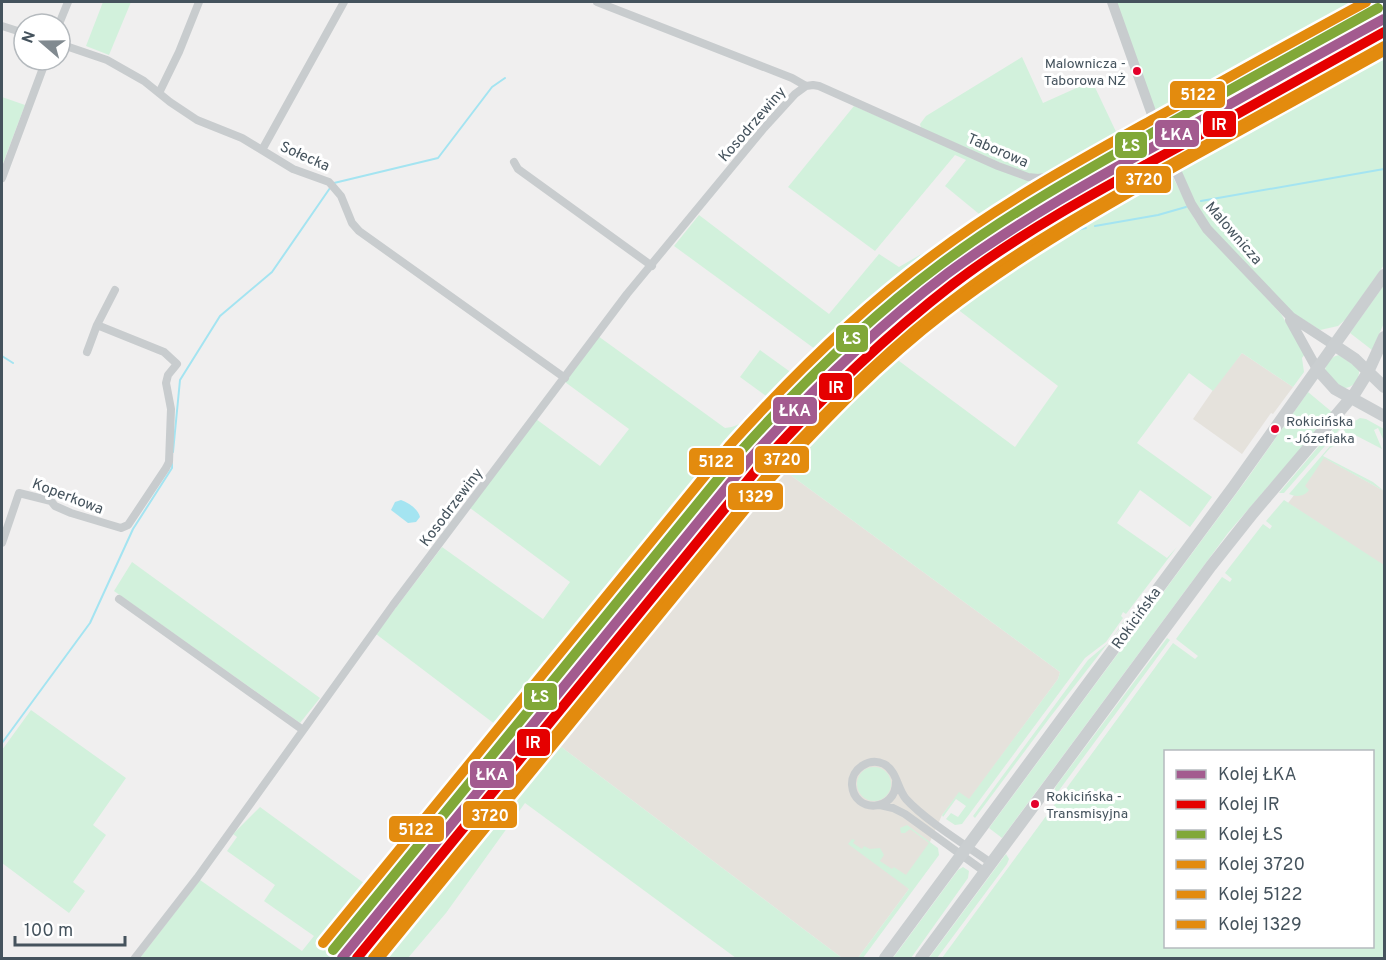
<svg xmlns="http://www.w3.org/2000/svg" width="1386" height="960" viewBox="0 0 1386 960" font-family="Overpass,sans-serif">
<rect width="100%" height="100%" fill="#f0efef"/>
<!-- commercial -->
<path fill="#e5e2dc" d="M1242 353 1293 387 1273 414 1271 413 1242 454 1193 419 1222 377Z
M1323 457 1384 491V566L1288 503Z
M774 463 1060 672 1058 679 969 800 959 793 942 815 909 889 858 958H842L548 737Z"/>
<!-- green -->
<path fill="#d2f1dc" fill-rule="evenodd" d="M103 2H131L109 55 86 46Z
M1115 2H1368L1301 43 1177 113 1158 120Z
M1378 2H1384V12L1163 134 1160 125 1208 95Z
M1384 42V265L1346 319 1338 326 1320 330 1290 311 1203 219 1174 157 1225 126Z
M1022 57 1043 103 1092 81 1119 138 1054 172 1035 175 1019 171 921 128 920 124 926 116Z
M2 97 25 105 2 166Z
M854 106 1022 179 1036 182 1051 179 1148 131C1041 192 932 264 843 350 769 420 706 502 641 580 538 706 436 833 331 958H140L200 880 302 951 314 936 264 901 275 885 227 851 237 837 233 834 260 807 372 889 403 847 500 728 376 634 442 547 543 619 570 582 470 508 536 419 600 466 629 429 565 382 598 336 725 428C745 427 755 410 766 396L740 377 760 350 796 376 819 352 674 246 699 215 829 314 879 254 899 267 984 218 945 186 966 160 955 155 875 251 788 187Z
M1165 162 1195 220 1281 314 1305 354 1302 358 1304 372 1293 387 1242 353 1213 391 1189 373 1137 443 1212 497 1190 527 1140 490 1117 523 1167 558 1177 547 1126 614 1123 612 1121 616 1123 618 1106 642 1085 658 962 824 955 825 946 819 951 813 958 817 966 806 956 799 943 817 942 815 959 792 969 799 1058 679 1060 672 774 463 845 389 891 355 1015 447 1058 386 952 305 1073 217Z
M1384 285V323L1372 350 1350 333Z
M1339 355 1359 369C1360 379 1353 389 1342 388L1325 371C1326 363 1332 356 1339 355Z
M1308 392 1332 412 1228 533 1002 838 989 828 1247 479Z
M1360 418 1366 419 1384 429V441L1378 428 1374 430 1382 449 1355 435 1330 448 1323 456 1373 482 1384 491 1324 458 1305 486 1309 490C1304 497 1296 497 1289 494L1348 425Z
M1341 420 1345 423 1284 493H1279Z
M1284 500 1384 565V958H942L1173 643 1195 659 1198 656 1176 639 1222 577 1230 582 1232 579 1225 573 1263 524 1270 529 1272 526 1266 521ZM1166 752H1372V946H1166Z
M132 562 320 698 300 723 114 591Z
M1125 620H1126L1051 716 975 818 973 816 1088 660 1108 643Z
M1167 638 1170 640 1049 804 1056 786Z
M31 710 126 778 93 825 106 835 73 882 85 891 69 913 2 863V750Z
M548 737 842 958H736L525 803 446 913 408 958H386Z
M857 784a17 17 0 1 1 34 0a17 17 0 1 1-34 0Z
M907 825 938 848 939 855 863 958H858L909 889 848 844 852 839 855 840 853 843 862 849 864 846 870 849 880 848 884 855 880 861 892 869 894 867 906 875 929 843 910 829 905 833H901L900 828Z
M1006 854 1009 859 1007 864 937 958H929Z
M963 867 969 871 968 878 911 958H893L958 870Z"/>
<!-- water -->
<path fill="#a4e4f1" d="M401 500C409 503 418 509 420 517L416 522 408 523 391 510 395 502Z"/>
<g fill="none" stroke-linecap="round" stroke-linejoin="round">
<!-- stream -->
<path stroke="#a4e4f1" stroke-width="2" d="M334 183 438 158 492 87 505 78
M1201 201 1384 169
M1095 226 1158 215 1186 207
M1063 233 1086 228
M2 356 13 363
M173 452 180 380 220 316 272 272 330 188
M2 743 90 623 133 529 172 468V464"/>
<!-- minor -->
<path stroke="#c8ccce" stroke-width="8" d="M597 2 792 78 806 86 813 85 819 86 998 166 1028 177 1038 178 1051 176 1155 123 1171 119 1217 86 1286 54 1373 2
M59 24 68 2
M2 26 24 33
M60 44 107 60 144 81 170 102 197 120 242 138 293 169 329 182 341 196 352 223 359 231 565 378
M159 93 179 52 199 2
M262 150 344 2
M514 162 518 169 652 266
M2 178 46 60
M87 352 97 325 115 290
M2 543 19 493 51 501 55 506 71 513 121 528 128 525 166 468 169 462 171 409 166 383 168 375 177 364 164 352 97 325
M119 599 303 730
M896 782C896 812 854 814 852 785 851 769 869 757 884 764 897 771 897 788 906 799 925 820 967 846 991 863
M880 805 893 808 905 814 985 872
M135 958 197 878 393 605 627 294 764 128 795 94 806 86"/>
<!-- tertiary -->
<path stroke="#c8ccce" stroke-width="10" d="M1112 2 1155 123 1191 204 1207 229 1291 317 1334 345
M1290 320 1317 369"/>
<!-- secondary -->
<path stroke="#caced0" stroke-width="12" d="M1334 345 1355 359 1384 387
M1317 369 1335 389 1384 416
M885 958 1234 486 1384 275
M921 958 1211 566 1253 513 1355 393 1368 372 1384 337"/>
<!-- rail-1 casing -->
<g stroke="#fff" stroke-width="15">
<path id="rail-1" d="M342 958 749 460C810 392 875 328 948 273 1019 221 1096 178 1173 136 1243 97 1313 57 1384 19"/>
</g>
<!-- rail-2 casing -->
<g stroke="#fff" stroke-width="15">
<path id="rail-2" d="M357 958 758 468C818 401 882 339 953 284 1023 231 1101 189 1178 147 1247 109 1315 70 1384 32"/>
</g>
<!-- rail-3 casing -->
<g stroke="#fff" stroke-width="15">
<path id="rail-3" d="M333 950 740 452C801 384 867 319 941 264 1012 211 1090 168 1168 124 1238 86 1308 47 1378 8"/>
</g>
<!-- rail-4 casing -->
<g stroke="#fff" stroke-width="15">
<path id="rail-4" d="M373 958 767 476C827 409 890 346 962 293 1031 241 1107 200 1182 158 1250 121 1317 83 1384 46"/>
</g>
<!-- rail-5 casing -->
<g stroke="#fff" stroke-width="15">
<path id="rail-5" d="M323 943 730 445C792 376 858 311 932 256 1003 202 1082 159 1159 116 1228 78 1297 39 1366 2"/>
</g>
<!-- rail-6 casing -->
<g stroke="#fff" stroke-width="15">
<path id="rail-6" d="M379 958 770 479C825 420 880 362 944 313 1022 253 1108 204 1194 156 1257 121 1321 86 1384 51"/>
</g>
<!-- rail-1 -->
<use href="#rail-1" stroke="#a35b8f" stroke-width="10"/>
<!-- rail-2 -->
<use href="#rail-2" stroke="#e50000" stroke-width="10"/>
<!-- rail-3 -->
<use href="#rail-3" stroke="#81a838" stroke-width="10"/>
<!-- rail-4 -->
<use href="#rail-4" stroke="#e38b0e" stroke-width="10"/>
<!-- rail-5 -->
<use href="#rail-5" stroke="#e38b0e" stroke-width="10"/>
<!-- rail-6 -->
<use href="#rail-6" stroke="#e38b0e" stroke-width="10"/>
</g>
<!-- markers -->
<g fill="#e4002b" stroke="#fff" stroke-width="2">
<circle cx="1137" cy="71" r="5"/>
<circle cx="1275" cy="429" r="5"/>
<circle cx="1035" cy="804" r="5"/>
</g>
<g text-anchor="middle" stroke-width="6" stroke-linejoin="round" paint-order="stroke">
<!-- bus labels -->
<g font-size="14" fill="#45535d" stroke="#fff" text-anchor="start">
<text x="1126" y="68" text-anchor="end">Malownicza -<tspan x="1126" dy="17">Taborowa NŻ</tspan></text>
<text x="1286" y="426">Rokicińska<tspan x="1286" dy="17">- Józefiaka</tspan></text>
<text x="1046" y="801">Rokicińska -<tspan x="1046" dy="17">Transmisyjna</tspan></text>
</g>
<!-- street labels -->
<g font-size="15" fill="#45535d" stroke="#fff">
<text transform="translate(752 124) rotate(-49)" y="5">Kosodrzewiny</text>
<text transform="translate(998 150) rotate(23)" y="5">Taborowa</text>
<text transform="translate(305 156) rotate(24)" y="5">Sołecka</text>
<text transform="translate(1234 233) rotate(49)" y="5">Malownicza</text>
<text transform="translate(68 496) rotate(21)" y="5">Koperkowa</text>
<text transform="translate(451 507) rotate(-53)" y="5">Kosodrzewiny</text>
<text transform="translate(1136 618) rotate(-54)" y="5">Rokicińska</text>
</g>
</g>
<g stroke="#fff" stroke-width="2">
<rect x="1169" y="80" width="57" height="29" rx="6" fill="#e38b0e"/>
<rect x="1202" y="110" width="35" height="28" rx="6" fill="#e50000"/>
<rect x="1154" y="119" width="46" height="29" rx="6" fill="#a35b8f"/>
<rect x="1114" y="131" width="34" height="28" rx="6" fill="#81a838"/>
<rect x="1115" y="165" width="57" height="29" rx="6" fill="#e38b0e"/>
<rect x="835" y="324" width="34" height="29" rx="6" fill="#81a838"/>
<rect x="818" y="372" width="35" height="29" rx="6" fill="#e50000"/>
<rect x="772" y="396" width="46" height="29" rx="6" fill="#a35b8f"/>
<rect x="754" y="445" width="56" height="29" rx="6" fill="#e38b0e"/>
<rect x="688" y="447" width="57" height="29" rx="6" fill="#e38b0e"/>
<rect x="727" y="482" width="57" height="29" rx="6" fill="#e38b0e"/>
<rect x="523" y="682" width="35" height="29" rx="6" fill="#81a838"/>
<rect x="516" y="728" width="35" height="29" rx="6" fill="#e50000"/>
<rect x="469" y="760" width="46" height="29" rx="6" fill="#a35b8f"/>
<rect x="462" y="800" width="56" height="29" rx="6" fill="#e38b0e"/>
<rect x="388" y="815" width="57" height="28" rx="6" fill="#e38b0e"/>
</g>
<g font-size="16" text-anchor="middle" font-weight="bold" fill="#fff">
<text x="1198" y="100">5122</text>
<text x="1219" y="130">IR</text>
<text x="1177" y="140">ŁKA</text>
<text x="1131" y="151">ŁS</text>
<text x="1144" y="185">3720</text>
<text x="852" y="344">ŁS</text>
<text x="836" y="393">IR</text>
<text x="795" y="416">ŁKA</text>
<text x="782" y="465">3720</text>
<text x="716" y="467">5122</text>
<text x="756" y="502">1329</text>
<text x="540" y="702">ŁS</text>
<text x="533" y="748">IR</text>
<text x="492" y="780">ŁKA</text>
<text x="490" y="821">3720</text>
<text x="416" y="835">5122</text>
</g>
<!-- border -->
<rect width="1386" height="960" fill="none" stroke="#45535d" stroke-width="6"/>
<!-- legend -->
<rect x="1164" y="750" width="210" height="198" fill="#ffffff" stroke="#b5babe" stroke-width="1.5"/>
<rect x="1176" y="770" width="30" height="9" fill="#a35b8f" stroke="#b5babe" stroke-width="1.5"/>
<text x="1218" y="780" font-size="18" fill="#45535d">Kolej ŁKA</text>
<rect x="1176" y="800" width="30" height="9" fill="#e50000" stroke="#b5babe" stroke-width="1.5"/>
<text x="1218" y="810" font-size="18" fill="#45535d">Kolej IR</text>
<rect x="1176" y="830" width="30" height="9" fill="#81a838" stroke="#b5babe" stroke-width="1.5"/>
<text x="1218" y="840" font-size="18" fill="#45535d">Kolej ŁS</text>
<rect x="1176" y="860" width="30" height="9" fill="#e38b0e" stroke="#b5babe" stroke-width="1.5"/>
<text x="1218" y="870" font-size="18" fill="#45535d">Kolej 3720</text>
<rect x="1176" y="890" width="30" height="9" fill="#e38b0e" stroke="#b5babe" stroke-width="1.5"/>
<text x="1218" y="900" font-size="18" fill="#45535d">Kolej 5122</text>
<rect x="1176" y="920" width="30" height="9" fill="#e38b0e" stroke="#b5babe" stroke-width="1.5"/>
<text x="1218" y="930" font-size="18" fill="#45535d">Kolej 1329</text>
<!-- north arrow -->
<g transform="translate(42 42) rotate(290)"><circle r="28" fill="#ffffff" stroke="#b5babe" stroke-width="1.5"/>
<path d="M0-4.5L10 22L0 15L-10 22Z" fill="#818a90"/>
<text y="-9" font-size="16" font-weight="bold" text-anchor="middle" fill="#45535d">N</text>
</g>
<!-- scale -->
<path d="M15 936v9h110v-9" fill="none" stroke="#45535d" stroke-width="3"/>
<text x="24" y="936" font-size="18" fill="#45535d" stroke="#ffffff" stroke-width="4.5" paint-order="stroke">100 m</text>
</svg>
